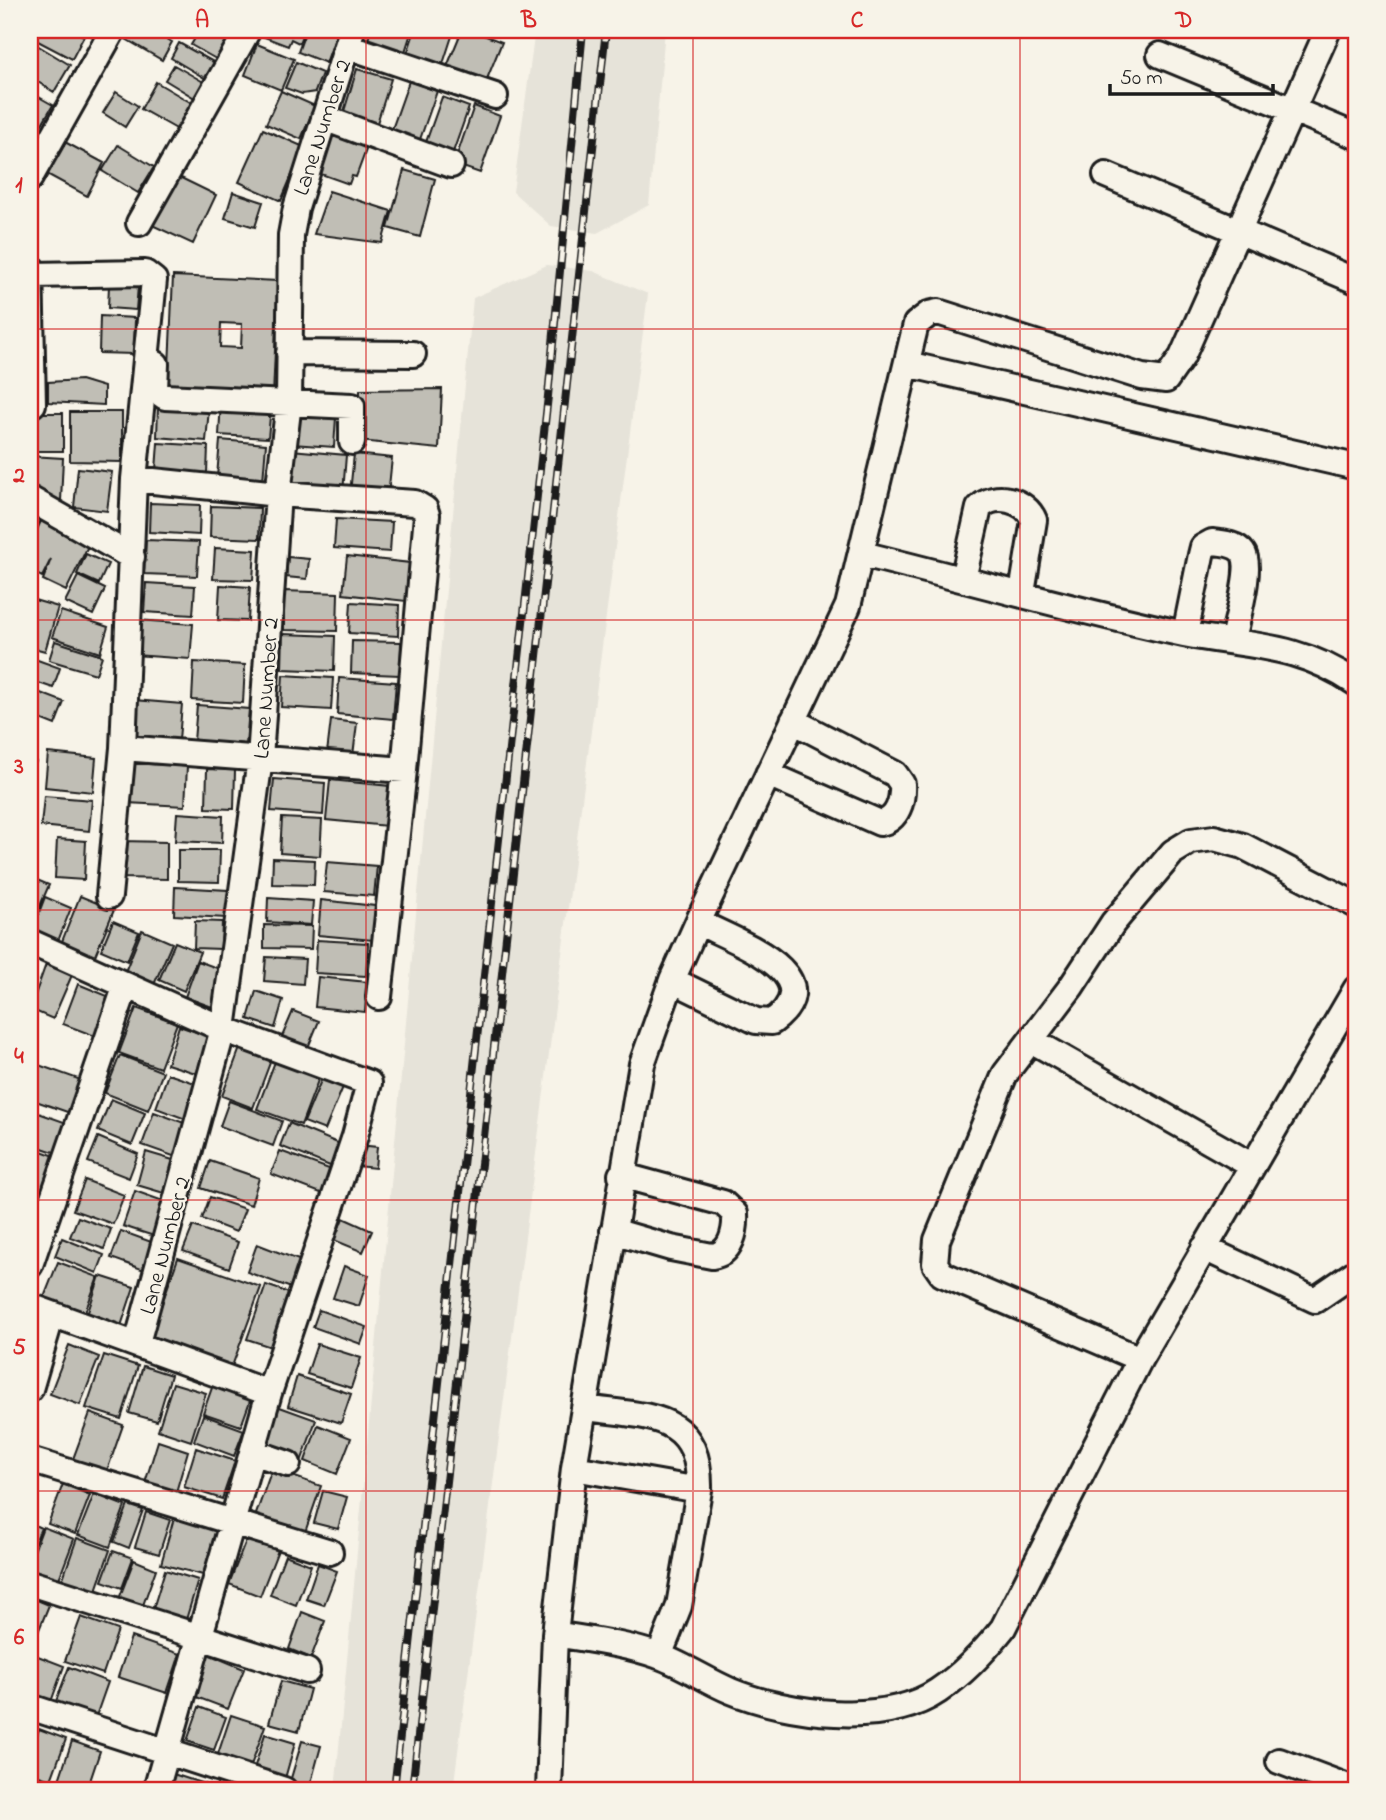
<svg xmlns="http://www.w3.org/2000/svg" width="1386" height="1820" viewBox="0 0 1386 1820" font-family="'Indie Flower',sans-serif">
<rect width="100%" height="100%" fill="#f7f3e8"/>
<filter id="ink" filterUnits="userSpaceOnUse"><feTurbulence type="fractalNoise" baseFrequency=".0143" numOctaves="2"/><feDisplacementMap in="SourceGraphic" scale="14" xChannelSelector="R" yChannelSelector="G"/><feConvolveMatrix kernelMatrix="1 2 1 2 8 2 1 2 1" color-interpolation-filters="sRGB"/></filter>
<g filter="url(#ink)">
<!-- built -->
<path fill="#e6e3d9" d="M535 30H665L649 205 597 233 551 226 513 192Z
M547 265 593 271 648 294 453 1790H335L473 298Z"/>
<!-- building -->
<path fill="#c0beb5" stroke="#1c1c1c" stroke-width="2" fill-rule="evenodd" d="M39 30H72L84 36 72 59 34 39Z
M81 30H100L95 38Z
M129 30H152L172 42 162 60 124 38Z
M200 30H222L231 35 216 59 191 45Z
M261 30H304L299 43 291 39 288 46 259 35Z
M306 30H338L326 63 298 52Z
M371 30H412L403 58 366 46Z
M415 30H454L441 70 406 57Z
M462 30H470L502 42 485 84 446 69Z
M179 43 217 64 208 80 171 58Z
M257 44 294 59 281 90 245 75Z
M37 45 70 65 54 92 30 77V58Z
M296 62 322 73 315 92 302 94 285 88Z
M174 65 207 84 198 100 165 80Z
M357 69 391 79 377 123 366 120 360 127 341 121Z
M409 81 437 91 418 145 390 135Z
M156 82 195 105 180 131 141 109Z
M281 91 315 106 301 139 266 124Z
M30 92 53 105 30 144Z
M116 92 138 106 125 127 103 113Z
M442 97 469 107 452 155 425 145Z
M474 106 500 116 480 173 454 164Z
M334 126 370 139 356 177 352 176 349 184 318 173Z
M263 129 304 147 281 201 239 182Z
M63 141 104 163 87 196 45 173Z
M118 145 154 167 138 193 102 171Z
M404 170 435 179 420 237 388 228Z
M175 175 216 195 193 244 152 225Z
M329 191 391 211 382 243 314 234Z
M233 192 263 202 255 227 225 218Z
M173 276 278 281 273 396 168 390ZM221 323 242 324 241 348 220 347Z
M109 285 138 286 136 310 108 308Z
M100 316 135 318 134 354 99 353Z
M81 380 104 387V405L48 402V382Z
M442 389 439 449 360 441V390Z
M221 401 271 405 268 438 219 435Z
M158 406 209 409 206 441 157 437Z
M70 412H122V462L70 461Z
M30 413H63V451H30Z
M295 414 336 417 334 447 292 444Z
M220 440 266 444 263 481 217 477Z
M158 443 208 446 207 473 156 470Z
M291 450 346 455 343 493 288 489Z
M354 454 392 458 388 496 350 493Z
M30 456 63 458 61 501 49 500 30 489Z
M78 468 112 472 107 511 74 507Z
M150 503 200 505 199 535 149 532Z
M211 506 260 508 259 539 210 537Z
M30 514 40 520 30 537Z
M336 519 392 522 390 552 334 548Z
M41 521 89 544 66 591 43 580 51 559 42 577 30 571V545Z
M146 540 199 542 197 576 144 574Z
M215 548 255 550 253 580 213 579Z
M86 554 108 564 99 584 77 574Z
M347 556 410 563 406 601 343 594Z
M288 557 309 559 307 579 286 577Z
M78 576 105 589 93 615 65 602Z
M146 583 195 586 193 615 144 612Z
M220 585 250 587 248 621 218 620Z
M284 591 338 593 337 631 284 630Z
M31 599 58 607 45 651 30 647Z
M351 602 399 605 398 636 349 633Z
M61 611 108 627 100 653 52 637Z
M136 620 193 624 190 659 134 655Z
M283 634 335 636 334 671 282 669Z
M55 641 102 656 96 674 49 660Z
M352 641 401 642 400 675 351 673Z
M32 658 60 668 53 688 30 680Z
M194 662 245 665 243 703 192 700Z
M283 675 333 678 331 710 281 707Z
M339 678 396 682 393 719 337 714Z
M30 689 64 702 55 725 30 715Z
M134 700 182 704 179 740 131 736Z
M197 705 249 709 246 745 194 741Z
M331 720 357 723 353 756 327 753Z
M48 753 96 758 93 792 45 787Z
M30 758 36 761 30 778Z
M129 763 187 766 185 806 127 803Z
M207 769 235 770 234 809 206 808Z
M274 779 325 783 323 815 271 811Z
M330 780 390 786 387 826 326 820Z
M44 796 92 800 89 831 41 826Z
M177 813 223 816 222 843 175 841Z
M282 818 322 820 320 856 280 853Z
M57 839 86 841 84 880 55 878Z
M121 841 167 842V879L120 878Z
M178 850H220L219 882 178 881Z
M273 858 315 860 314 885 272 884Z
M327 862 377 866 374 896 324 892Z
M30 877 49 885 30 929Z
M175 887 228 890 226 918 174 915Z
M80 896 114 910 94 958 61 944Z
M45 897 71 908 58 941 32 931Z
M268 898 313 901 311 925 267 922Z
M321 900 375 906 373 940 318 935Z
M113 921 139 932 127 961 101 950Z
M195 921 222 922 221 949 194 948Z
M264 925 312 926 311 949 264 948Z
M142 930 172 943 153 987 124 974Z
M317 940 368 943 366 976 315 973Z
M175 942 200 952 184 991 159 980Z
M266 957 305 959 303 984 264 981Z
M198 961 228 972 215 1008 185 997Z
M46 964 72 975 53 1019 30 1009Z
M318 977 367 982 365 1012 315 1007Z
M78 984 110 997 95 1036 63 1024Z
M256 991 283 1000 275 1028 248 1019Z
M136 1008 177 1023 160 1068 119 1053Z
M293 1011 319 1021 307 1050 281 1039Z
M179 1026 214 1038 202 1075 167 1064Z
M240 1048 271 1060 253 1108 222 1096Z
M120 1055 163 1072 148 1110 105 1093Z
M276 1059 320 1075 301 1125 257 1109Z
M30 1062 84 1081 73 1114 30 1099Z
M168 1074 204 1086 191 1121 156 1108Z
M322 1078 343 1087 325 1130 304 1122Z
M111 1099 145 1113 132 1145 98 1131Z
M229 1101 282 1121 273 1146 220 1126Z
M30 1110 67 1123 57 1153 30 1144Z
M154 1112 187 1124 176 1157 142 1145Z
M289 1123 345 1146 335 1168 280 1146Z
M98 1137 138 1154 129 1178 88 1162Z
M359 1145 377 1147 375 1168 357 1166Z
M30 1147 58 1157 45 1193 30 1188Z
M280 1151 340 1173 331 1197 271 1174Z
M146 1152 183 1163 174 1196 137 1185Z
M210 1161 259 1178 251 1205 201 1188Z
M85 1180 124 1195 113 1224 73 1210Z
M30 1190 46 1196 30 1230Z
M135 1191 169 1203 157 1237 123 1226Z
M210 1197 245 1209 236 1232 202 1219Z
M78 1217 111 1229 104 1249 70 1237Z
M343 1218 372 1231 363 1252 334 1240Z
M193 1226 238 1242 229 1268 183 1251Z
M121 1231 157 1244 147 1271 111 1258Z
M62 1238 104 1255 97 1273 55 1256Z
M257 1244 304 1262 294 1289 247 1272Z
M178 1258 261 1287 231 1369 149 1340Z
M58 1262 98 1277 84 1315 43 1300Z
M344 1266 369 1275 359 1306 333 1298Z
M100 1276 134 1287 121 1326 87 1315Z
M266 1285 298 1296 280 1350 247 1339Z
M319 1310 367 1327 361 1344 313 1327Z
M30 1325 39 1329 30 1353Z
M317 1344 361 1358 351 1388 307 1374Z
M69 1345 99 1357 80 1405 50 1394Z
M104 1355 138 1366 121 1419 86 1408Z
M143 1366 171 1375 157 1421 129 1413Z
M297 1376 351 1394 341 1423 288 1406Z
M173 1383 206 1393 191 1441 158 1430Z
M213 1385 251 1398 241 1426 203 1413Z
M277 1406 316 1420 301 1462 262 1448Z
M90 1413 123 1425 107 1471 73 1459Z
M203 1415 244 1430 234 1456 194 1441Z
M318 1425 351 1438 337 1474 305 1461Z
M158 1441 188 1451 176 1492 145 1483Z
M196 1448 235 1461 222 1499 184 1487Z
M272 1469 321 1486 303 1538 254 1520Z
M63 1484 90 1495 75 1534 48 1524Z
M323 1491 347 1497 338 1529 314 1523Z
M94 1494 125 1506 110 1547 78 1535Z
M128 1505 143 1510 129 1548 114 1542Z
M146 1512 170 1520 159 1554 135 1547Z
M174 1518 216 1530 203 1575 161 1564Z
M30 1523 41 1528 30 1554Z
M43 1527 74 1539 57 1584 30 1574V1562Z
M77 1538 110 1550 94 1596 61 1584Z
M247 1538 278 1550 260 1596 229 1584Z
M113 1551 133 1558 122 1588 102 1581Z
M285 1555 311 1565 296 1605 270 1595Z
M134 1560 156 1569 142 1608 119 1599Z
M318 1564 337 1571 324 1605 306 1599Z
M165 1570 198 1580 185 1623 152 1612Z
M30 1597 49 1605 32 1647 30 1646Z
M302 1612 325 1621 311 1658 289 1649Z
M81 1617 118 1630 103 1674 65 1661Z
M131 1637 180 1654 167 1693 118 1677Z
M30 1653 64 1666 48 1710 30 1704Z
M208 1654 244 1669 228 1709 191 1695Z
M69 1667 108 1682 95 1719 55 1704Z
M281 1681 310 1689 299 1731 269 1723Z
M199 1707 226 1717 214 1750 187 1741Z
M231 1715 265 1726 249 1771 216 1760Z
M30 1724 36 1726 30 1743Z
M39 1729 66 1739 51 1780 30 1773V1757Z
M265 1734 295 1743 284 1782 253 1772Z
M72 1741 100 1751 87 1790 58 1783Z
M302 1741 321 1746 309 1790 289 1785Z
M173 1774 204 1784 202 1790H168Z
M30 1775 52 1783 49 1790H30Z
M218 1782 240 1790H215Z"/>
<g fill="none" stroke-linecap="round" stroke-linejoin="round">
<!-- minor casing -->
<g stroke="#1c1c1c" stroke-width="30">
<path id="minor" d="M347 46 495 96
M1160 55 1356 136
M324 118 451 165
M1106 175 1356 281
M30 178 113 30
M139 223 248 30
M30 266 33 404
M32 275 145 273 154 280 134 479 123 748 109 896
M289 353 413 354
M156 364 155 390 165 397 352 406V442
M907 364 1356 467
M134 479 278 494 415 503 425 509 427 515 404 770 379 997
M30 499 132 557
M862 554C969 580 1076 611 1184 634 1251 647 1296 643 1356 683
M963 579 979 508C995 491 1026 500 1034 520L1022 593
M1185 634 1201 555 1203 547 1212 542C1222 543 1237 544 1243 553 1253 566 1236 623 1233 640
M123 748 404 770
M768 774 880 823C898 820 903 800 902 784L895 774 793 721
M30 942 223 1029 369 1083 355 1136 269 1393 156 1790
M672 980 756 1021 772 1022C835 975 734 941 698 922
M1031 1040 1251 1165
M613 1231 671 1248 712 1256C731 1254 736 1231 735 1214L723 1203 621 1175
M1204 1248 1315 1300 1356 1272
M30 1265 126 985
M30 1306 269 1393
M137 1343 223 1029 260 759 278 494 289 402 291 235 296 208 352 30
M1140 1359 942 1274 935 1264 937 1240 1005 1074 1071 987 1113 923 1173 852 1191 841 1214 838 1243 846 1356 905
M30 1389 52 1314
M253 1452 288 1464
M30 1460 330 1552
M574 1468 699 1490C701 1411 647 1417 586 1408
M30 1583 307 1671
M555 1634C590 1640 626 1644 659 1656 684 1665 707 1681 731 1691 787 1714 885 1727 938 1691 963 1674 984 1652 1003 1628L1140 1359 1356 989
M659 1656 679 1606 699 1490
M30 1707 284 1790
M1279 1761 1356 1790
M549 1790 555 1634 574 1468 642 1064 672 980 698 922 848 606 916 324 929 314 938 312 1142 377 1166 380 1182 357 1328 30"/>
</g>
<!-- minor -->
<use href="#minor" stroke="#f7f3e8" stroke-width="24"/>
<!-- rail casing -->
<g stroke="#1c1c1c" stroke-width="8">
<path id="rail" d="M394 1790 548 396 583 30
M412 1790 606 30"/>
</g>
<!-- rail -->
<use href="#rail" stroke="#f7f3e8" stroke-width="5" stroke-dasharray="16" stroke-linecap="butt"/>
</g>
</g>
<!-- grid -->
<path fill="none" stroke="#d62828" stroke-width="2" stroke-opacity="0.55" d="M366 30V1790M693 30V1790M1020 30V1790M30 329H1356M30 620H1356M30 910H1356M30 1200H1356M30 1491H1356"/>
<g text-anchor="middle" stroke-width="5" stroke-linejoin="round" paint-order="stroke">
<!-- street labels -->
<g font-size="23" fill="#1c1c1c" stroke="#f7f3e8">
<text transform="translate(321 127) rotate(-72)" y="8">Lane Number 2</text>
<text transform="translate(265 688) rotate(-86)" y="8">Lane Number 2</text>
<text transform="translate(164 1245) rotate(-75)" y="8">Lane Number 2</text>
</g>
</g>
<!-- margin -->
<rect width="1386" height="1820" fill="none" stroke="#f7f3e8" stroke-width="77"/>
<!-- scale -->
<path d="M1110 84v10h163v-10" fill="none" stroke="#1c1c1c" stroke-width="3.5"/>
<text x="1120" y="84" font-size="21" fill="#1c1c1c" stroke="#f7f3e8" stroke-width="5" paint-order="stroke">50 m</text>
<rect x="38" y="38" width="1310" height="1744" fill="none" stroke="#d62828" stroke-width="2.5"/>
<g font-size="23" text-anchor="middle" font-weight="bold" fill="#d62828">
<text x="202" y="27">A</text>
<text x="529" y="27">B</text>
<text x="857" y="27">C</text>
<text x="1184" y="27">D</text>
<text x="19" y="192">1</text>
<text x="19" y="482">2</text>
<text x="19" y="773">3</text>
<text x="19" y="1063">4</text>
<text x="19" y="1354">5</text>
<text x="19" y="1644">6</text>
</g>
</svg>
